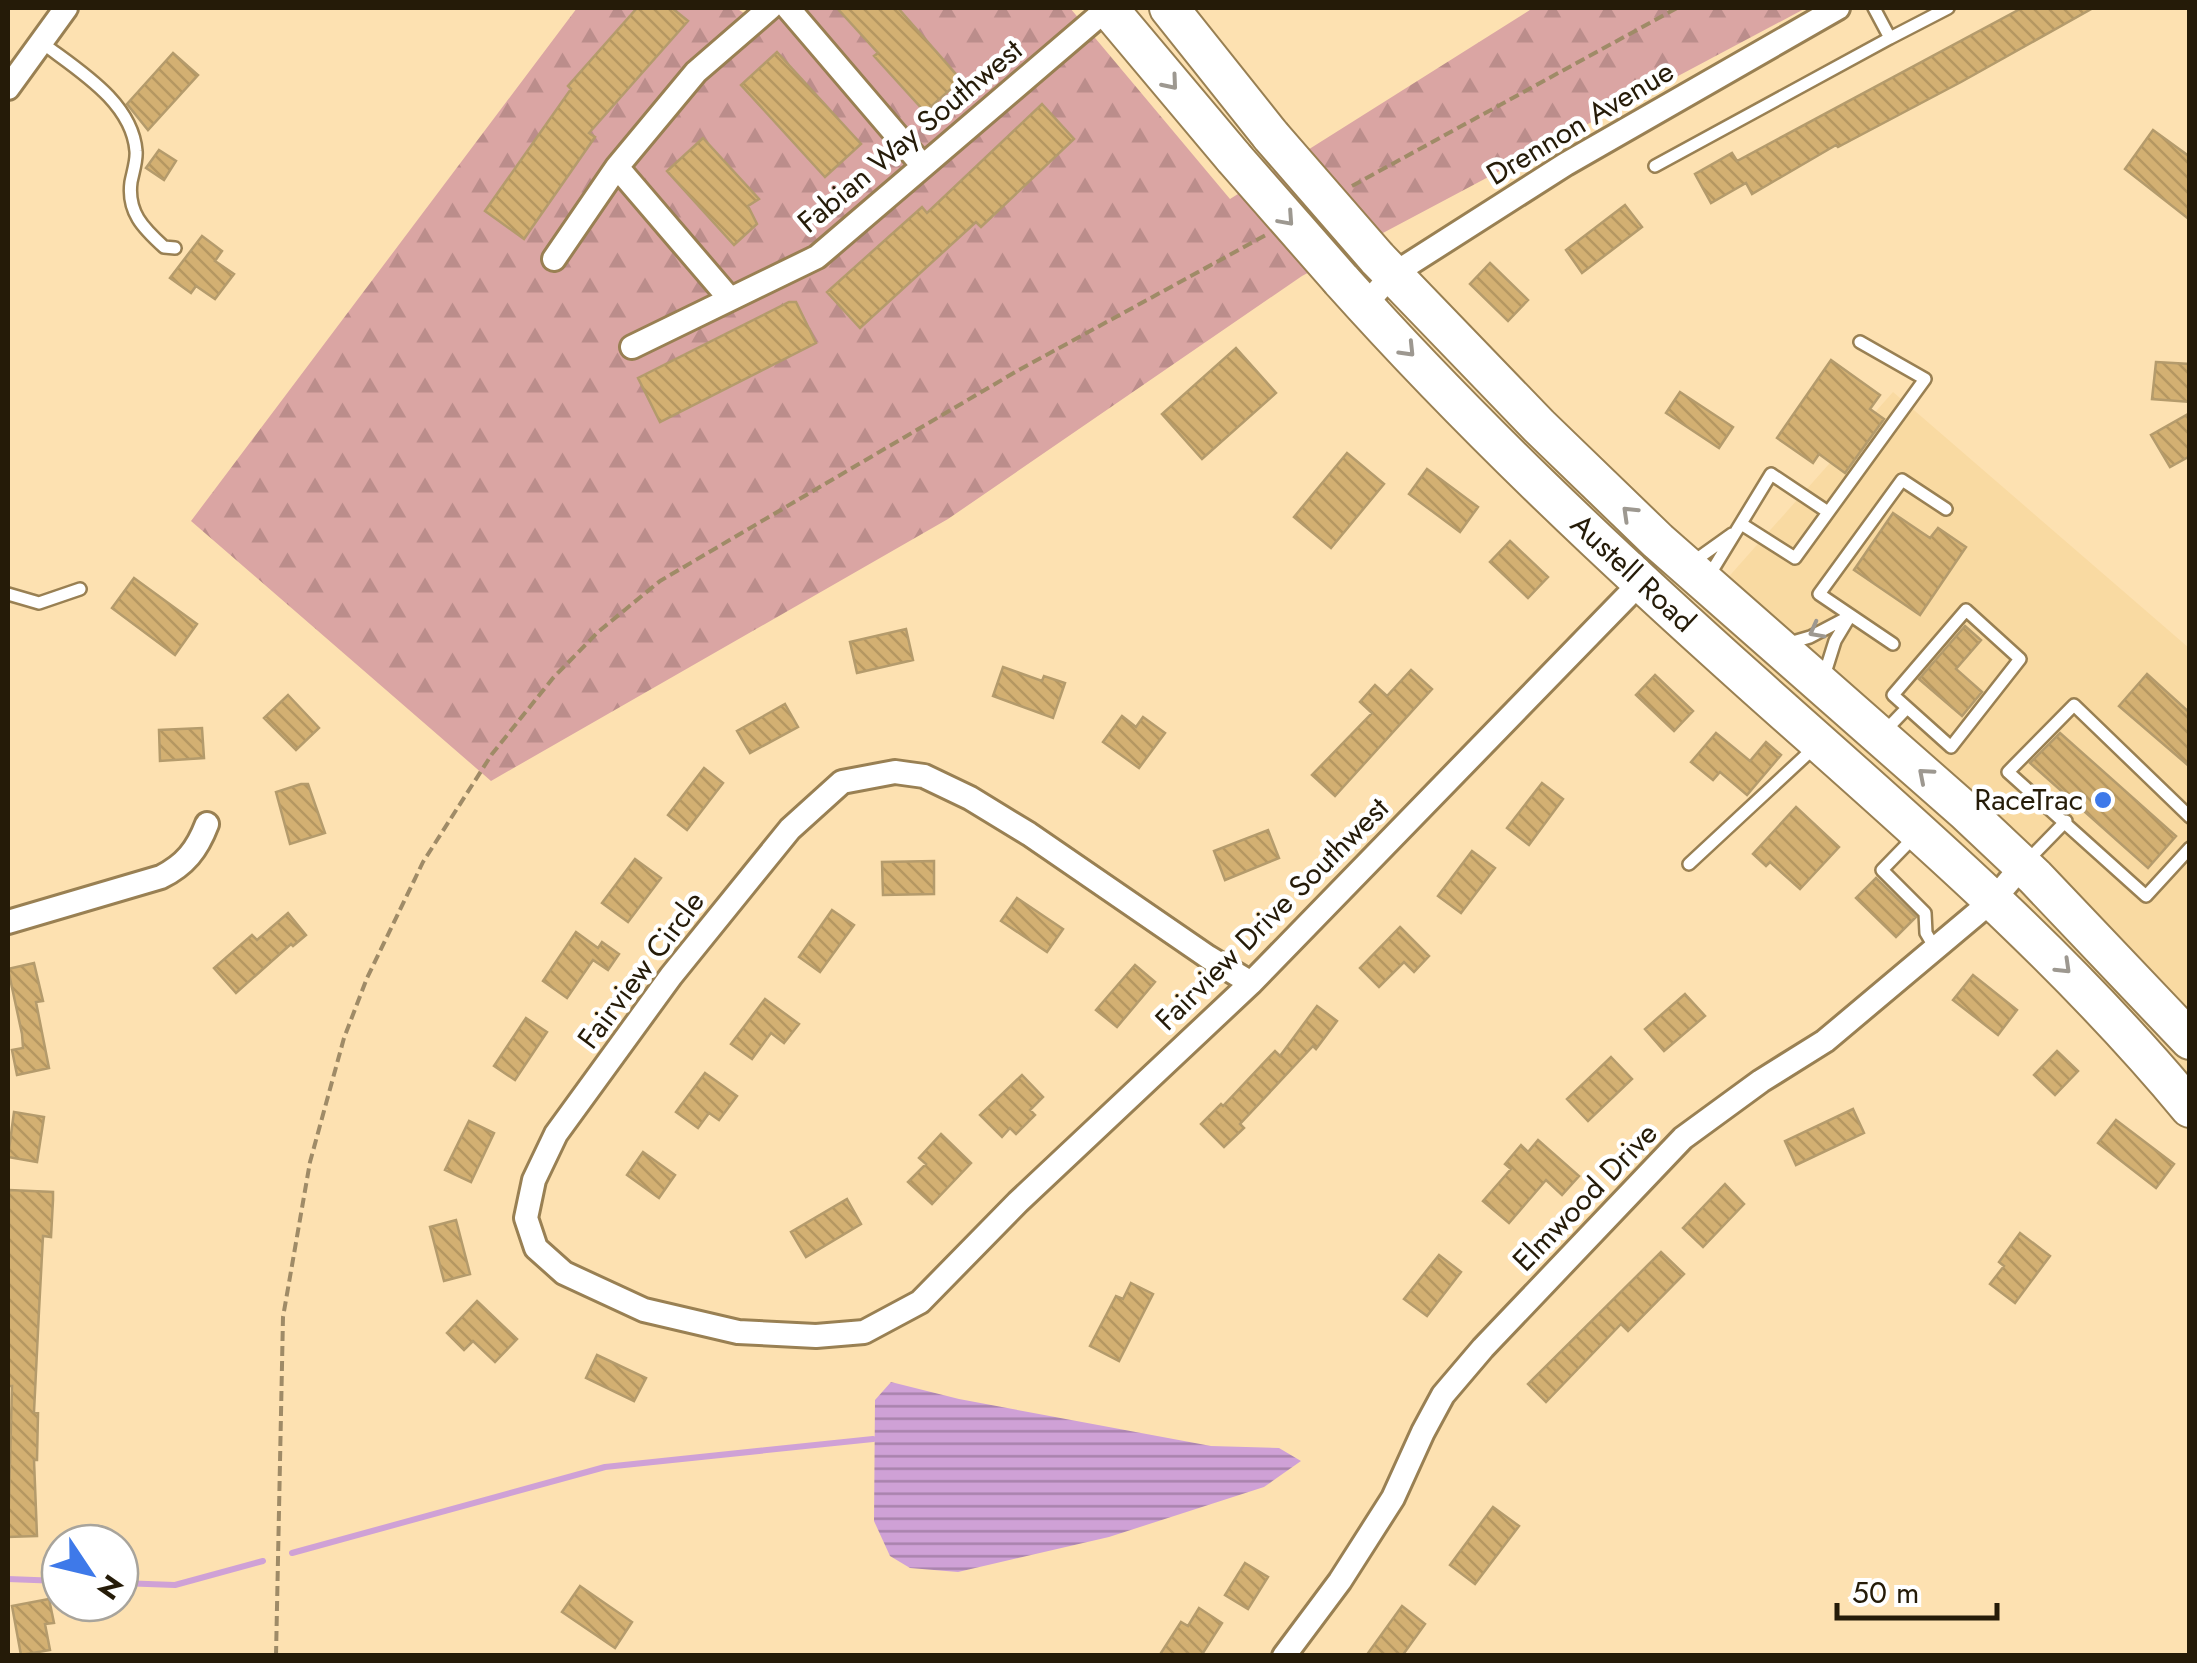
<svg xmlns="http://www.w3.org/2000/svg" width="2197" height="1663" viewBox="0 0 2197 1663" font-family="Jost,sans-serif">
<defs>
<pattern id="forest-firs" width="22" height="20" patternUnits="userSpaceOnUse" patternTransform="scale(2.5)"><rect width="22" height="20" fill="#daa5a3"/><path d="M5 1l3.5 6h-7zM16 11l3.5 6h-7z" fill="#bb8d8b"/></pattern>
<pattern id="water-rules" width="6" height="5" patternUnits="userSpaceOnUse" patternTransform="scale(2.5)"><rect width="6" height="5" fill="#cfa1d6"/><path d="M0 2.5h6" fill="none" stroke="#a882ac"/></pattern>
<pattern id="building-back-hatch" width="6" height="6" patternUnits="userSpaceOnUse" patternTransform="scale(2.5)"><rect width="6" height="6" fill="#d3b072"/><path d="M-1 5l2 2M0 0l6 6M5-1l2 2" fill="none" stroke="#b59761"/></pattern>
</defs>
<rect width="100%" height="100%" fill="#fde1b1"/>
<!-- built -->
<path fill="#f9daa2" d="M1893 392 2189 648V1121L1693 617Z"/>
<!-- forest -->
<path fill="url(#forest-firs)" d="M577 8H736L759 23 776 8H1070L1230 199 1533 8H1806L1302 276 948 519 491 781 191 521Z"/>
<!-- water -->
<path fill="url(#water-rules)" d="M891 1382 959 1399 1211 1446 1279 1448 1301 1461 1264 1487 1109 1537 958 1572 910 1568 890 1556 874 1521 875 1400Z"/>
<g fill="none" stroke-linecap="round" stroke-linejoin="round">
<!-- stream -->
<path stroke="#cfa1d6" stroke-width="6" d="M292 1553 605 1467 873 1439
M8 1579 60 1581
M120 1583 175 1585 263 1561"/>
</g>
<!-- building -->
<path fill="url(#building-back-hatch)" stroke="#b49b6c" stroke-width="2.5" d="M637 8H672L688 21 589 133 595 137 524 239 485 211 571 89 568 86Z
M837 8H898L961 80 925 112 874 56 878 53Z
M2022 8H2093L1961 82 1838 147 1836 145 1752 194 1746 183 1711 203 1695 174 1732 153 1737 161Z
M777 52 861 144 825 177 741 85Z
M173 53 198 75 148 130 127 104Z
M1042 104 1074 139 981 227 976 222 860 328 827 292 922 207 927 213Z
M2153 130 2190 157V220L2125 169Z
M703 138 759 199 748 206 757 224 734 245 667 171Z
M159 150 176 161 164 180 146 168Z
M1625 205 1642 227 1582 273 1566 250Z
M202 236 222 251 215 261 234 274 215 299 196 286 191 293 170 278Z
M1490 263 1528 300 1508 321 1470 284Z
M789 302H796L816 343 660 422 638 378Z
M1236 348 1276 393 1202 459 1162 414Z
M1831 360 1880 395 1870 409 1884 419 1845 473 1819 454 1813 463 1777 438Z
M2156 362 2190 364V402L2152 399Z
M1680 392 1733 427 1719 448 1666 413Z
M2190 413V456L2170 467 2151 435Z
M1347 453 1384 484 1331 548 1294 517Z
M1427 469 1478 507 1460 532 1409 494Z
M1893 513 1930 538 1938 528 1966 547 1920 615 1854 570Z
M1510 541 1548 577 1528 598 1490 562Z
M134 578 197 624 175 655 112 608Z
M1965 626 1981 640 1956 669 1982 692 1962 716 1919 679Z
M906 629 913 660 857 673 850 642Z
M1003 667 1042 681 1044 676 1065 683 1053 718 993 696Z
M1411 670 1432 689 1335 796 1312 775 1372 713 1360 702 1375 685 1387 696Z
M2147 674 2190 713V767L2119 706Z
M1655 675 1693 711 1674 731 1636 695Z
M288 695 319 728 296 750 264 718Z
M785 704 798 727 750 753 737 731Z
M1122 716 1136 727 1143 717 1165 733 1139 768 1103 742Z
M202 728 204 758 160 761 159 730Z
M1716 733 1750 761 1766 742 1781 755 1747 795 1720 772 1713 780 1691 762Z
M2060 733 2176 836 2148 868 2030 763Z
M704 768 723 783 687 830 668 815Z
M1542 783 1563 799 1529 845 1507 828Z
M301 784H308L325 833 290 844 276 792Z
M1796 807 1839 847 1800 889 1770 862 1766 866 1753 854Z
M1268 830 1279 858 1225 880 1214 851Z
M1472 851 1495 868 1461 913 1438 896Z
M635 859 661 878 628 922 602 903Z
M934 861V894L883 895 882 862Z
M1876 878 1916 917 1896 937 1856 898Z
M1017 898 1063 929 1047 952 1001 921Z
M832 910 854 925 820 972 799 957Z
M288 913 306 935 293 946 291 944 236 993 214 968 252 935 257 940Z
M1400 927 1429 956 1414 972 1404 962 1379 987 1360 968Z
M576 932 598 948 602 942 619 954 608 970 593 960 567 998 543 981Z
M34 963 43 1001 36 1002 49 1068 17 1075 12 1050 23 1048 22 1034 8 969Z
M1135 965 1155 982 1117 1027 1096 1010Z
M1973 975 2017 1010 1998 1035 1953 1000Z
M1685 994 1705 1016 1664 1051 1645 1029Z
M765 999 799 1024 784 1043 771 1033 752 1059 731 1044Z
M1317 1006 1337 1021 1316 1049 1313 1046 1240 1124 1244 1128 1224 1147 1201 1124 1221 1104 1223 1106 1275 1051 1280 1056Z
M526 1018 547 1032 515 1080 494 1066Z
M2057 1051 2078 1071 2055 1095 2034 1075Z
M1611 1057 1632 1079 1588 1121 1567 1099Z
M705 1073 737 1096 719 1120 709 1113 698 1128 676 1112Z
M1022 1075 1043 1097 1030 1110 1035 1115 1016 1134 1010 1128 1002 1137 980 1115Z
M1853 1109 1864 1133 1796 1165 1785 1141Z
M14 1112 44 1117 37 1162 8 1157Z
M2116 1120 2174 1164 2156 1188 2098 1143Z
M469 1121 494 1133 471 1182 445 1170Z
M941 1134 971 1163 932 1204 908 1182 926 1164 919 1158Z
M1538 1140 1579 1176 1562 1195 1546 1180 1509 1223 1483 1201 1511 1169 1505 1164 1521 1145 1528 1152Z
M643 1152 675 1175 659 1198 627 1175Z
M1725 1184 1744 1204 1703 1247 1683 1228Z
M9 1190 53 1192V1200L51 1237 43 1236 39 1311 34 1412 38 1413 37 1460H34L37 1536 8 1537 12 1386H8Z
M847 1199 861 1224 806 1257 791 1232Z
M456 1220 470 1274 444 1281 430 1227Z
M2020 1233 2050 1256 2015 1303 1990 1284 2004 1266 1999 1262Z
M1661 1252 1684 1274 1628 1331 1621 1324 1546 1402 1528 1384Z
M1439 1255 1461 1272 1427 1316 1404 1299Z
M1131 1283 1153 1294 1119 1361 1090 1346 1116 1296 1123 1299Z
M477 1301 517 1339 495 1362 473 1341 464 1350 447 1333Z
M597 1355 646 1378 634 1401 586 1378Z
M1493 1507 1519 1526 1475 1584 1450 1565Z
M1245 1563 1268 1577 1248 1609 1225 1595Z
M580 1586 632 1622 615 1648 562 1612Z
M49 1599 54 1623 45 1624 50 1650 21 1655 12 1606Z
M1402 1606 1425 1624 1402 1656H1366Z
M1199 1608 1222 1623 1201 1656H1159L1181 1622 1188 1626Z"/>
<g fill="none" stroke-linecap="round" stroke-linejoin="round">
<!-- lane casing -->
<g stroke="#998053" stroke-width="16">
<path id="lane" d="M1874 8 1890 38 1948 8
M41 42C76 69 132 101 136 151 137 160 133 172 131 182 127 212 143 228 164 247L175 248
M1655 166 1890 38
M1743 525 1795 558 1925 379 1860 342
M1690 564 1732 534
M1707 579 1771 474 1828 512
M8 594 39 603 80 589
M1966 610 2020 659 1951 747 1893 695Z
M1786 644 1810 637 1850 616 1835 641 1824 676
M1893 644 1819 594 1902 480 1946 509
M1883 733 1907 708
M2190 817 2074 705 2008 772 2146 896 2190 848
M1916 835 1882 870 1925 913 1926 933 1935 948
M2026 862 2066 821
M1689 864 1816 746"/>
</g>
<!-- street casing -->
<g stroke="#998053" stroke-width="28">
<path id="street" d="M788 8 923 166
M8 88 66 8
M617 167 730 299
M554 259 617 167 696 72 770 8
M1364 306 1392 275 1566 164 1838 8
M632 347 817 257 1108 8
M8 922 161 877C185 865 197 850 207 824
M1251 983 1208 957 1029 834 970 798 924 776 895 772 842 782 790 829 671 976 556 1134 534 1180 526 1218 536 1248 564 1273 644 1310 738 1332 816 1336 864 1332 920 1302 1018 1202 1251 983 1640 583
M1284 1656 1340 1581 1393 1498 1423 1432 1443 1395 1483 1348 1683 1138 1761 1081 1825 1041 1994 899 2023 865"/>
</g>
<!-- primary casing -->
<g stroke="#998053" stroke-width="42">
<path id="primary" d="M1108 8 1234 158
M1169 8 1271 136
M1377 258 1539 426 1658 541 1965 811 2035 877 2190 1040
M1341 280C1468 422 1609 555 1751 682 1903 818 2059 950 2190 1108"/>
</g>
<!-- path -->
<path stroke="#9f8b67" stroke-width="4" stroke-dasharray="10 5" stroke-linecap="butt" d="M1352 186 1677 8
M276 1656 283 1317 310 1162 344 1038 367 978 423 862 492 754 553 678 598 632 660 581 1017 371 1266 235"/>
<!-- lane -->
<use href="#lane" stroke="#fff" stroke-width="11"/>
<!-- street -->
<use href="#street" stroke="#fff" stroke-width="22"/>
<!-- primary -->
<use href="#primary" stroke="#fff" stroke-width="38"/>
<!-- primary-bridge casing -->
<g stroke="#998053" stroke-width="42" stroke-linecap="butt">
<path id="primary-bridge" d="M1271 136 1377 258
M1234 158 1341 280"/>
</g>
<!-- primary-bridge -->
<use href="#primary-bridge" stroke="#fff" stroke-width="38"/>
</g>
<!-- one-way arrows -->
<defs><path id="oneway-chevron" d="M-2-3.5L2.5 0L-2 3.5" fill="none" stroke-width="1.6" stroke-linecap="round" stroke-linejoin="round" transform="scale(2.5)"/></defs>
<g stroke="#9d9890">
<use href="#oneway-chevron" transform="translate(1171 83) rotate(50)"/>
<use href="#oneway-chevron" transform="translate(1287 219) rotate(48)"/>
<use href="#oneway-chevron" transform="translate(1408 350) rotate(46)"/>
<use href="#oneway-chevron" transform="translate(1629 513) rotate(-136)"/>
<use href="#oneway-chevron" transform="translate(1816 631) rotate(152)"/>
<use href="#oneway-chevron" transform="translate(1925 775) rotate(-139)"/>
<use href="#oneway-chevron" transform="translate(2064 967) rotate(44)"/>
</g>
<!-- markers -->
<circle fill="#3e79e9" stroke="#fff" stroke-width="4" cx="2103" cy="800" r="10"/>
<g text-anchor="middle" stroke-width="9" stroke-linejoin="round" paint-order="stroke">
<!-- street labels -->
<g font-size="30" fill="#251b08" stroke="#fff">
<text transform="translate(1580 123) rotate(-31)" y="10">Drennon Avenue</text>
<text transform="translate(910 136) rotate(-40)" y="10">Fabian Way Southwest</text>
<text transform="translate(1633 573) rotate(43)" y="10">Austell Road</text>
<text transform="translate(1272 914) rotate(-45)" y="10">Fairview Drive Southwest</text>
<text transform="translate(641 970) rotate(-53)" y="10">Fairview Circle</text>
<text transform="translate(1585 1197) rotate(-46)" y="10">Elmwood Drive</text>
</g>
<!-- poi labels -->
<g font-size="30" fill="#251b08" stroke="#fff" text-anchor="end">
<text x="2083" y="810">RaceTrac</text>
</g>
</g>
<!-- border -->
<rect width="2197" height="1663" fill="none" stroke="#251b08" stroke-width="20"/>
<!-- north arrow -->
<g transform="translate(90 1573) rotate(125)"><circle r="48" fill="#ffffff" stroke="#a8a49c" stroke-width="2.5"/>
<path d="M0-8L18 38L0 25L-18 38Z" fill="#3e79e9"/>
<text y="-15" font-size="28" font-weight="bold" text-anchor="middle" fill="#251b08">N</text>
</g>
<!-- scale -->
<path d="M1837 1603v15h160v-15" fill="none" stroke="#251b08" stroke-width="5"/>
<text x="1852" y="1603" font-size="30" fill="#251b08" stroke="#ffffff" stroke-width="8" paint-order="stroke">50 m</text>
</svg>
